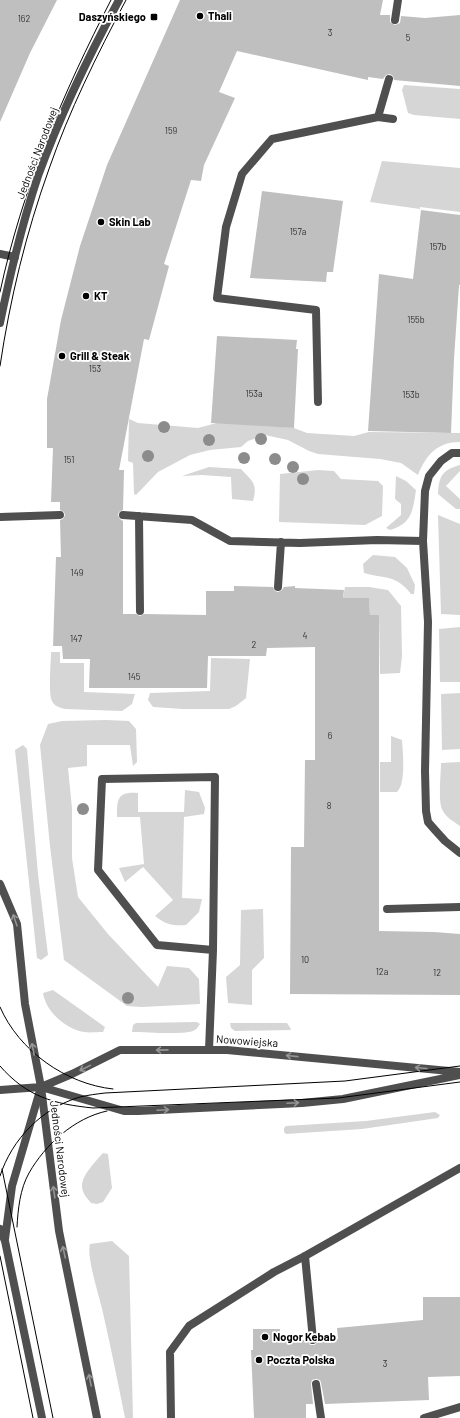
<svg xmlns="http://www.w3.org/2000/svg" width="460" height="1418" viewBox="0 0 460 1418" font-family="Barlow,sans-serif">
<rect width="100%" height="100%" fill="#fff"/>
<!-- green -->
<path fill="#d6d6d6" d="M404 85 460 89V119L414 115 408 113 402 90Z
M382 161 460 168V212L420 207V209L370 202Z
M129 419 138 423 198 428 224 421 294 428 307 433 354 436 369 432 460 433V442C437 442 426 455 418 475L401 463 380 459 318 454 309 451 288 440 265 435 248 441 241 447 210 450 190 455 158 472 136 495 134 494 133 463 128 461Z
M460 465V471L446 486 460 499V509H456L438 494C439 476 442 470 460 465Z
M209 467 241 469C252 481 258 483 253 501L232 499 231 477 202 475 182 476Z
M318 470 334 471 341 479 378 481 383 486 382 516 365 525 279 522 280 474Z
M396 476 406 481 416 490C413 510 412 524 390 530L386 528 401 515V504L395 499Z
M438 515 460 524V615L441 614Z
M373 555 395 557 407 568 415 585 414 594H411C396 574 384 579 364 573L363 564Z
M345 587H369L388 590 401 606 402 656 400 673 380 674 379 615H370L369 598H343Z
M460 627V682H440L439 629Z
M51 652H60V663H84V692L135 694 132 704 122 711 65 709C60 708 54 706 52 701 48 694 51 661 51 652Z
M211 658 250 659 246 698 236 706 229 709H183L153 707 148 700 150 693 210 691Z
M460 693V749L442 750 441 694Z
M106 720 129 721 136 729 137 762 133 766 130 745H87V766L68 768 72 808V858L78 897 108 934 158 987 167 966 189 968 199 979 200 1004 142 1007 127 1006 64 960 50 846 40 745 48 724 62 721Z
M391 736 402 740C403 753 406 784 397 792H380V762H391Z
M23 745 27 749 38 874 48 955 41 960 37 958 15 750Z
M460 762V826C453 821 445 817 442 809 438 801 441 773 441 763Z
M185 790 199 792 205 808 204 814 184 817 182 898 202 899 199 912 186 925C172 926 167 925 155 916L173 900 143 867 125 882 119 868 144 864 140 817H117C117 800 117 791 138 793V812H184Z
M263 909 264 958 252 970V1005L228 1003 226 977 240 965 241 910Z
M53 990 105 1027 103 1032C97 1032 90 1033 84 1032 66 1029 46 1012 43 993Z
M197 1022 200 1024C198 1027 197 1029 193 1031 182 1035 146 1032 132 1032L133 1025 136 1023Z
M230 1023H287L291 1029 290 1030 235 1031 231 1028Z
M435 1112 440 1115 438 1118 362 1129 286 1134 284 1132V1128L286 1126 366 1121Z
M103 1153 108 1154 112 1188 103 1202 97 1204 91 1203C87 1198 82 1193 82 1186 82 1175 96 1161 103 1153Z
M112 1241 129 1256 133 1418H125C118 1383 111 1348 103 1313 100 1298 86 1257 90 1244Z"/>
<!-- building -->
<path fill="#bfbfbf" d="M0 0H57L30 53 0 122Z
M180 0H383L380 15H390V22L395 25 400 23 401 16 425 18 460 15V86L394 80 393 76 390 74 386 75 383 79 368 77V80L237 51 219 92 235 98 204 165 201 181 191 180 164 264 169 266 149 340 144 339 119 470H124L123 510 119 512 118 515 120 519 123 521V614H136L140 616 144 614 206 615V591H234V586L273 587 275 591 278 592 282 590 284 587 295 586V588L344 590 343 598H369L370 615H379V931L434 932 460 934V995L290 994 291 847H304L305 760H315V647L267 648 266 656H208L207 688H89L90 659H63L62 646H53L56 557H61L60 520 63 519 65 515 64 512 60 510V502H51L53 448H47V399L61 320 80 246 107 165Z
M262 191 343 201 333 272H327L326 282 250 278Z
M421 210 460 215V285H459L454 359 451 433 368 431 379 274 413 279Z
M217 336 297 340 296 349H298L294 428 211 423Z
M423 1297H460V1376L428 1377 429 1400 325 1404 321 1383 320 1380 316 1379 312 1380 311 1384 313 1404H306V1418H254L251 1350H253V1329H280V1340H308L310 1345H314L316 1344 318 1340 338 1339 337 1328 423 1320Z"/>
<g fill="none" stroke-linecap="round" stroke-linejoin="round">
<!-- service -->
<path stroke="#4f4f4f" stroke-width="8" d="M395 20 398 0
M378 117 389 79
M0 254 15 257
M318 402 316 310 217 298 226 227 242 174 272 139 378 117 393 119
M460 453H452L441 461 429 476 425 491 423 541 428 622 425 771 426 811 428 822 435 830 445 841 460 853
M123 515 192 520 230 541 300 543 377 540 423 541
M139 516 140 611
M0 517 60 515
M278 587 281 542
M387 909 460 907
M209 1050 213 950 215 777 102 779 98 870 157 945 213 950
M0 1229 5 1241 42 1418
M5 1239 12 1186 41 1087
M305 1256 313 1340
M316 1384 321 1418
M171 1418 170 1352 189 1326 274 1272 305 1256 460 1168
M424 1418 460 1407"/>
<!-- tertiary -->
<path stroke="#4f4f4f" stroke-width="8" d="M0 323C10 274 22 224 38 176 60 115 88 57 119 0
M0 884 17 924 25 1004 41 1087 59 1231 97 1418
M41 1087 124 1111H138L302 1103 343 1099 460 1075
M0 1090 41 1087 72 1074 120 1050H227L460 1072"/>
<!-- tram -->
<path stroke="#000" stroke-width="1" d="M0 292C22 189 63 93 111 0
M0 366C10 299 26 233 49 169 69 111 97 55 126 0
M0 1007C19 1051 66 1084 113 1089
M0 1066C27 1097 54 1104 93 1108L338 1098 460 1082
M2 1169 53 1418
M0 1176C12 1139 42 1108 80 1097 88 1095 97 1094 105 1093L345 1081 460 1066
M17 1227C18 1209 20 1189 29 1173 45 1145 74 1118 107 1111
M0 1256 33 1418"/>
</g>
<!-- trees -->
<g fill="#8c8c8c">
<circle cx="164" cy="427" r="6"/>
<circle cx="261" cy="439" r="6"/>
<circle cx="209" cy="440" r="6"/>
<circle cx="148" cy="456" r="6"/>
<circle cx="244" cy="458" r="6"/>
<circle cx="275" cy="459" r="6"/>
<circle cx="293" cy="467" r="6"/>
<circle cx="303" cy="479" r="6"/>
<circle cx="83" cy="809" r="6"/>
<circle cx="128" cy="998" r="6"/>
</g>
<!-- one-way arrows -->
<defs><path id="oneway-shaft" d="M-6 0H5M1.5-3L5.5 0L1.5 3" fill="none" stroke-width="1.6" stroke-linecap="round" stroke-linejoin="round"/></defs>
<g stroke="#959595">
<use href="#oneway-shaft" transform="translate(15 920) rotate(-109)"/>
<use href="#oneway-shaft" transform="translate(33 1049) rotate(-101)"/>
<use href="#oneway-shaft" transform="translate(162 1050) rotate(179)"/>
<use href="#oneway-shaft" transform="translate(292 1056) rotate(-174)"/>
<use href="#oneway-shaft" transform="translate(85 1068) rotate(154)"/>
<use href="#oneway-shaft" transform="translate(421 1068) rotate(-175)"/>
<use href="#oneway-shaft" transform="translate(293 1103) rotate(-3)"/>
<use href="#oneway-shaft" transform="translate(163 1110) rotate(-3)"/>
<use href="#oneway-shaft" transform="translate(54 1192) rotate(-98)"/>
<use href="#oneway-shaft" transform="translate(64 1252) rotate(-102)"/>
<use href="#oneway-shaft" transform="translate(90 1380) rotate(-101)"/>
</g>
<!-- markers -->
<g fill="#000" stroke="#fff" stroke-width="1.5">
<circle cx="200" cy="16" r="4"/>
<rect x="150" y="13" width="8" height="8" rx="2"/>
<circle cx="101" cy="222" r="4"/>
<circle cx="86" cy="296" r="4"/>
<circle cx="62" cy="356" r="4"/>
<circle cx="265" cy="1337" r="4"/>
<circle cx="259" cy="1360" r="4"/>
</g>
<g text-anchor="middle" stroke-width="3.5" stroke-linejoin="round" paint-order="stroke">
<!-- number labels -->
<g font-size="9" fill="#303030">
<text x="24" y="22">162</text>
<text x="330" y="36">3</text>
<text x="408" y="41">5</text>
<text x="171" y="134">159</text>
<text x="298" y="235">157a</text>
<text x="438" y="250">157b</text>
<text x="416" y="323">155b</text>
<text x="95" y="372">153</text>
<text x="254" y="397">153a</text>
<text x="411" y="398">153b</text>
<text x="69" y="463">151</text>
<text x="77" y="576">149</text>
<text x="305" y="639">4</text>
<text x="76" y="642">147</text>
<text x="254" y="648">2</text>
<text x="134" y="680">145</text>
<text x="330" y="739">6</text>
<text x="329" y="809">8</text>
<text x="305" y="963">10</text>
<text x="382" y="975">12a</text>
<text x="437" y="976">12</text>
<text x="385" y="1367">3</text>
</g>
<!-- poi labels -->
<g font-size="11" font-weight="bold" fill="#000" stroke="#fff" text-anchor="start">
<text x="208" y="20">Thali</text>
<text x="146" y="21" text-anchor="end">Daszyńskiego</text>
<text x="109" y="226">Skin Lab</text>
<text x="94" y="300">KT</text>
<text x="70" y="360">Grill &amp; Steak</text>
<text x="273" y="1341">Nogor Kebab</text>
<text x="267" y="1364">Poczta Polska</text>
</g>
<!-- street labels -->
<g font-size="11" fill="#000" stroke="#fff">
<text transform="translate(37 153) rotate(-69)" y="4">Jedności Narodowej</text>
<text transform="translate(247 1041) rotate(4)" y="4">Nowowiejska</text>
<text transform="translate(60 1149) rotate(83)" y="4">Jedności Narodowej</text>
</g>
</g>
</svg>
